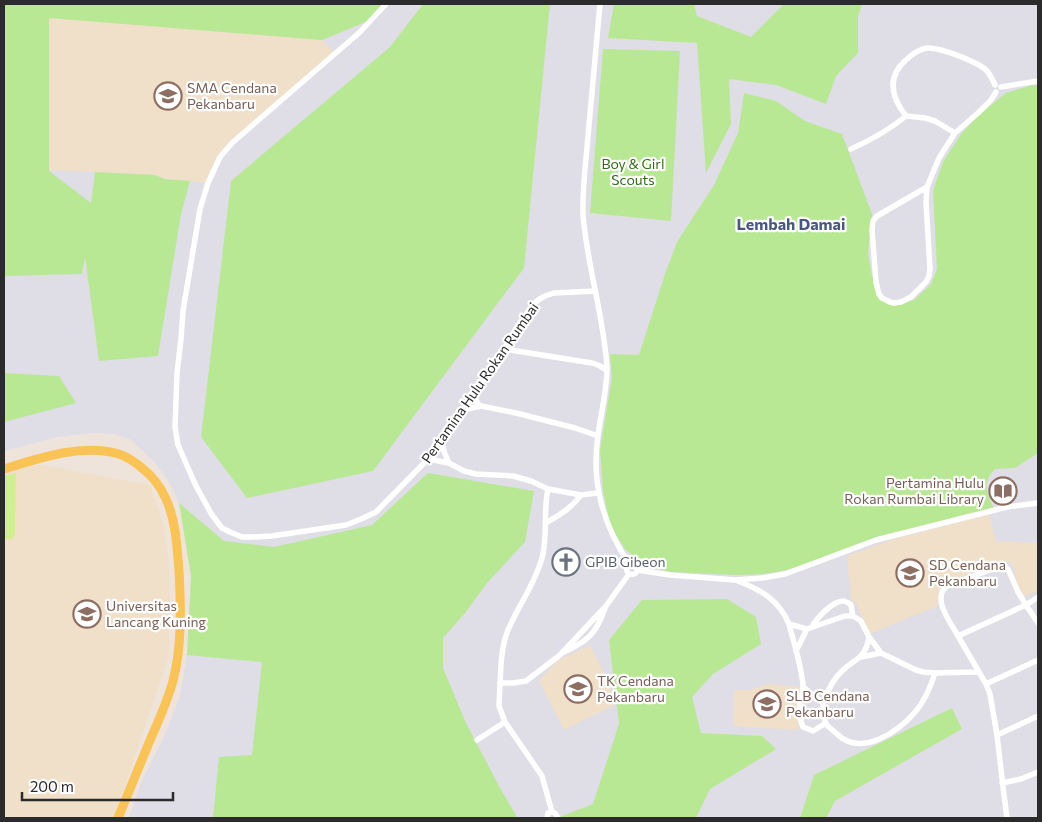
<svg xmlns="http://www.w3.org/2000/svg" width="1042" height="822" viewBox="0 0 1042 822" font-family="Commissioner,sans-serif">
<rect width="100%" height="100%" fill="#eee4dc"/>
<!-- industrial -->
<path fill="#dfdde6" d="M4 4H1038V818H129L142 780 164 737 180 696 188 648 192 613 191 576 189 552 179 503 169 482 156 464 131 440 115 434 92 433 58 437 4 451Z"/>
<!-- education -->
<path fill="#f0e0ca" d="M48 17 322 40 336 54 267 114 220 157 208 183 165 179 155 175 49 170Z
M26 462 150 485 164 525 170 571 169 656 114 818H4V470Z
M989 514 996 541 1038 543V591L1023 597 1019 590 1013 566 1010 562 1002 561 953 580 938 592V606L869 634 857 605 851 599 847 556 894 539Z
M590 645 616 698 617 704 564 730 539 681 557 661Z
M767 684 803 687 799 719 798 730 733 726 734 690H750Z"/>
<!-- green -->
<path fill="#b9e895" d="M4 4H384L373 19 322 40 49 18V171L91 203 95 172 155 175 165 179 190 181 181 214 158 356 99 361 85 257 82 274 4 276Z
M423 4H550L524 268 373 471 247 498 201 437 231 181 390 47Z
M614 4H694L697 16 751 37 784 4H862L858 17V53L836 76 826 104 776 85 729 79 731 124 706 173 697 43 608 38Z
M603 49 680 51 671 221 590 213Z
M1032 85 1038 86V453L1015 468 995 469C981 484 987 492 994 509L966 514 787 570 763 574 737 575 671 572 644 566 625 549 610 526 603 491 600 450 612 377 610 354 639 355 665 274 677 242 714 185 738 133 744 93 776 101 805 121 842 134 872 214 868 253 871 271 877 295 894 305 914 300 931 284 937 269 933 190 943 162 961 134 980 114 1006 93Z
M4 373 59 376 76 403 4 422Z
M428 473 534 491 525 542 487 583 465 613 443 638V668L466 723 500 788 517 817 524 818H213L219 757 252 755 262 662 187 655 191 576 179 503 224 541 274 547 372 525Z
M727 599 756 617 761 644 713 674 692 697 701 733 762 736 776 749 710 789 696 818H557L593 804 619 724 609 640 642 600Z
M952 708 962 729 835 801 826 818H800L814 775Z"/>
<!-- pitch -->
<path fill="#d0f090" d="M16 473 15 534 12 539H4V476Z"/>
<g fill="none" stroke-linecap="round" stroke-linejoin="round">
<!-- minor -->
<path stroke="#fff" stroke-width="5.5" d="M386 4 360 32 232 143 220 157 215 168 208 183 200 209 183 311 181 339 177 373 175 427 178 445 196 486 212 515 222 528 230 532 242 537H252L272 536 346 525 361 519 376 512 428 459 447 430 463 410 504 349 517 327 531 307 538 300 545 296 554 293 595 291
M600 4C596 48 592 92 588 136 586 162 582 188 583 215 587 266 604 316 607 368 607 390 601 413 598 435 591 483 603 524 629 564
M1001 87 1038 81
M955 133 935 121 925 118 906 116C891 97 886 77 907 59 913 54 919 49 927 48 939 47 975 61 985 69 990 73 992 79 995 85
M851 149C871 140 889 130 906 116
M927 187 877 216 873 221 872 230 876 282 879 294 882 298 890 302 894 303 901 302 911 297 926 282 929 276 930 269 926 202 927 187 939 158 955 133 978 113 991 100 996 92
M504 349 592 363 598 365 607 370
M473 394 478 404 481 406
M463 410 481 406 516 413 575 428 598 436
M441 440 445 454 449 463
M428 459 449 463 464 471 476 474 513 476 531 481 548 489 581 495 598 493
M548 489C543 511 548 537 542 558 535 584 518 606 508 630 501 647 501 666 500 683H513L526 681 560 655 606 606 629 574
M546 523C559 515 572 508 581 495
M626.5 569a5.5 5.5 0 1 1 11 0a5.5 5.5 0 1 1-11 0Z
M637 570 670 575 735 580 762 578 785 574 876 540 1007 507 1038 503
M738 581C761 590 779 600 789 624L807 629 845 616H853L861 621 869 637 881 653 916 670 923 672 935 673 978 672
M1038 597 1026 605 958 636C951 623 931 598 947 586L995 568 1005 567 1008 569 1018 592 1026 605 1038 623
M789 624C794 644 801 664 803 685 804 690 801 695 800 700 799 709 800 720 803 727L813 731 826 723
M812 627C816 619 833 600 844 601 847 602 849 603 851 605L853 616
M958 636 986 684 990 694 997 735 1004 795 1007 818
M869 637C865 660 855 658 841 672 836 677 832 683 828 691 826 695 823 700 823 705 823 709 824 720 826 724 828 727 834 731 837 734 862 758 899 731 916 711 925 700 931 686 935 673
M796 651 807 629
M564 652C588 641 596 634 605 608
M861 657 881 653
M500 683 499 706 505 722 542 776 552 812
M986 684 1038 660
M803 687 823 703
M997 735 1038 716
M477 740 505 722
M1002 783 1021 779 1038 772
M552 812 555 813 558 818
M547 818 548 813 552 812"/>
<!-- primary -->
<path stroke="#f9c355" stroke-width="9" d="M4 469C39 458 83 443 119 454 128 457 135 462 142 468 151 475 160 486 165 497 176 519 177 547 179 571 181 608 182 646 173 681 167 703 157 724 148 745 138 769 128 794 118 818"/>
</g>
<!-- icons -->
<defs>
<g id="school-ring" transform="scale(1.4375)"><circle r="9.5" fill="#fff" stroke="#8d6e63" stroke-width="1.5"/><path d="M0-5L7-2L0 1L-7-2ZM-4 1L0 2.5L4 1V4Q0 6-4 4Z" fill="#8d6e63"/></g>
<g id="library-ring" transform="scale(1.4375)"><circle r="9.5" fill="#fff" stroke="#8d6e63" stroke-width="1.5"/><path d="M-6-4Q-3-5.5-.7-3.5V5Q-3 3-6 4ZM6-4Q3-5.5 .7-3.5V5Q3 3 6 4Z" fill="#8d6e63"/></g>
<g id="church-ring" transform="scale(1.4375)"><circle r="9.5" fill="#fff" stroke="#6b7280" stroke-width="1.5"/><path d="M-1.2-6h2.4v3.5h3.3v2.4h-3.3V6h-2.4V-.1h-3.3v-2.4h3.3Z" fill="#6b7280"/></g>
<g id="university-ring" transform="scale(1.4375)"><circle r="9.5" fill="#fff" stroke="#8d6e63" stroke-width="1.5"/><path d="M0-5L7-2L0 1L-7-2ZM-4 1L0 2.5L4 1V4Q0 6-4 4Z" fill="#8d6e63"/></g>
</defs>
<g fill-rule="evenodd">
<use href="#school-ring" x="168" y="96"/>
<use href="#library-ring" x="1003" y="491"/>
<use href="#church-ring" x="566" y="562"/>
<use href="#school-ring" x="910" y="573"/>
<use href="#university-ring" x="87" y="614"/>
<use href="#school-ring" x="578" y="689"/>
<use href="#school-ring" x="767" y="704"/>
</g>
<g text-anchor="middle" stroke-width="4.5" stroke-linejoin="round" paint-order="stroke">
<!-- education labels -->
<g font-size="14" fill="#785e54" stroke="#fff" text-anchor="start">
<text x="187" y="93">SMA Cendana<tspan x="187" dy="16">Pekanbaru</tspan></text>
<text x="984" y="488" text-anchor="end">Pertamina Hulu<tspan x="984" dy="16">Rokan Rumbai Library</tspan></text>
<text x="929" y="570">SD Cendana<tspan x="929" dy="16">Pekanbaru</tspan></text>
<text x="106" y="611">Universitas<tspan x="106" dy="16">Lancang Kuning</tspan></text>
<text x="597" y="686">TK Cendana<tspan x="597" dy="16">Pekanbaru</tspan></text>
<text x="786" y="701">SLB Cendana<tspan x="786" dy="16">Pekanbaru</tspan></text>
</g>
<!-- park labels -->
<g font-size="14" fill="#306d16" stroke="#fff">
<text x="633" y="169">Boy &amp; Girl<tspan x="633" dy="16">Scouts</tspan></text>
</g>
<!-- street labels -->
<g font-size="14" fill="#2b2b2b" stroke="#fff">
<text transform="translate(480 383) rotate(-55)" y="5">Pertamina Hulu Rokan Rumbai</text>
</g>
<!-- worship labels -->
<g font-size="14" fill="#5b616d" stroke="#fff" text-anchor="start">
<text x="585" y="567">GPIB Gibeon</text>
</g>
<!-- quarter labels -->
<g font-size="16" font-weight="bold" fill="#48577f" stroke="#fff">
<text x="791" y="230">Lembah Damai</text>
</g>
</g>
<!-- border -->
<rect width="1042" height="822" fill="none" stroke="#2b2b2b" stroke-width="10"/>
<!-- scale -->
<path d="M22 792v8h151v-8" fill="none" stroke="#2b2b2b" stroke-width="2.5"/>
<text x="30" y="792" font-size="15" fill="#2b2b2b" stroke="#ffffff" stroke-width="4" paint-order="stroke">200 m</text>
</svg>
